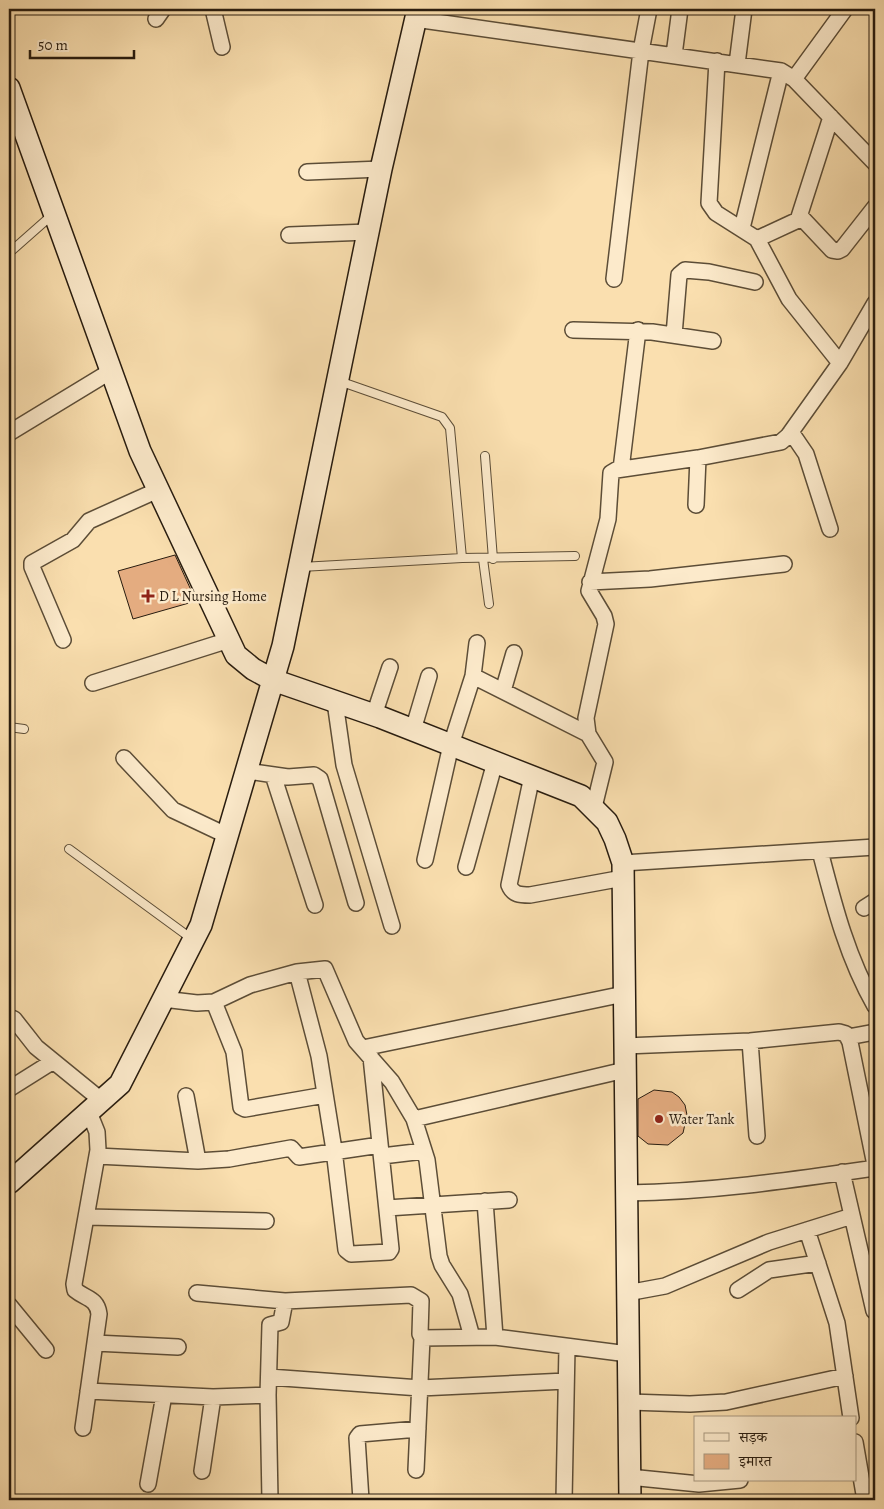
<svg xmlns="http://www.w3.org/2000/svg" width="884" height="1509" viewBox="0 0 884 1509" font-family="Alegreya,'Noto Serif Devanagari',serif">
<rect width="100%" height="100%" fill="#fadfaf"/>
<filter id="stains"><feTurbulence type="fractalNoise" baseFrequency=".004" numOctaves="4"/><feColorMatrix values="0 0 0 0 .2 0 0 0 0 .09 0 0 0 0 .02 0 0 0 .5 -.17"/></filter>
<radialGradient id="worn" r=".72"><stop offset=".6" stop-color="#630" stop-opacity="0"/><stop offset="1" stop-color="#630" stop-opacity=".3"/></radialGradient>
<!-- building -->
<path fill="#e4ac80" stroke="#281c0f" d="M175 555 196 601 133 619 118 571Z
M654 1090 672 1092 679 1097 685 1105 687 1115 683 1133 668 1145 648 1144 638 1136V1099Z"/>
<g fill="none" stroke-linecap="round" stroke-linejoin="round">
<!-- lane casing -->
<g stroke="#5c4d37" stroke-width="10">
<path id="lane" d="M9 253 52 215
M339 381 442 417 450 428 462 558
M485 456 493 559
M483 559 489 604
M301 567 462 558 575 556
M9 727 24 729
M69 849 192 939"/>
</g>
<!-- street casing -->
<g stroke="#5c4d37" stroke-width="18">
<path id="street" d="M213 9 222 47
M156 19 163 9
M415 19 781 71 794 79 875 163
M674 55 680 9
M717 61 709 203 716 213 757 239 789 299 840 363
M737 64 744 9
M794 79 845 9
M307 172 381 169
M800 216 832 250 838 251 842 249 875 207
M742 228 781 71
M289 235 368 232
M757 239 798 220 831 117
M614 279 641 51 649 9
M573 330 652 332 713 341
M674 335 679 275 685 270 709 272 755 282
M791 432 806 454 830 529
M9 433 111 371
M621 469 638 330
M696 505 698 458
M590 582 650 579 784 564
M63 640 32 567V563L73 540 89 521 158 490
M473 676 588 734
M93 683 229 640
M503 691 514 653
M335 702 344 765 392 926
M374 715 390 667
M413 730 429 676
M124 758 173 810 228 836
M247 771 288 777 314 775 320 779 356 903
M273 775 315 905
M532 776 509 885C513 895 520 895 530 895L623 878
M594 807 605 762 588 734 586 718 606 624 604 616 589 591 608 519 611 473 616 470 698 458 781 442 788 436 840 363 875 303
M820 851C834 905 847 957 875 1006
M425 860 451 745 473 676 477 643
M623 863 875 847
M466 867 495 762
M864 908 875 901
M297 972 319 1056 334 1150 346 1250 351 1254 389 1252 391 1249 371 1057
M163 999 197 1003 214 1002 250 985 297 972 325 969 356 1041 392 1082 414 1119 427 1160 439 1256 442 1265 460 1294 472 1337
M214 1002 234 1052 241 1107 245 1109 325 1095
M9 1017 14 1019 36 1047 101 1100
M848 1037 875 1032
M750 1041 757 1136
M625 1046 750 1041 839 1032 846 1034 850 1042 875 1165
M363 1048 624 994
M9 1089 52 1062
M186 1096 198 1161
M414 1119 625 1070
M97 1156 198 1161 229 1159 291 1148 299 1157 380 1145
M382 1156 424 1151
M842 1172 874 1311
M626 1193C711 1192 792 1180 875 1168
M485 1201 495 1337
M387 1208 509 1200
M87 1217 266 1221
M807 1230 837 1323 851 1418
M738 1290 769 1270 818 1263
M197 1293 285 1301 411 1295 421 1301 420 1334 422 1338 495 1337 628 1354
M627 1293 665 1286 769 1242 852 1216
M9 1305 46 1350
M95 1343 178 1347
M269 1377 420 1388 566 1381
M88 1391 213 1397 268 1395
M629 1402 690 1404 726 1402 845 1376
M83 1428 99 1314C97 1298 86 1299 75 1290L74 1284 98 1150 97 1132 89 1112
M855 1442 865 1500
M416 1470 422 1338
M202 1471 213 1397
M629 1477 699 1484 740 1480
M148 1484 164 1395
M270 1500 268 1395 270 1325 281 1322 285 1301
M361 1500 357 1438 360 1434 418 1429
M564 1500 567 1347"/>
</g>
<!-- secondary casing -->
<g stroke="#281c0f" stroke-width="24">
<path id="secondary" d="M9 88 140 451 236 655 253 669 273 680 380 717 581 796 607 822 615 839 623 863 630 1500
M9 1183 120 1084 201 925 283 646 381 169 418 9"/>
</g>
<!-- lane -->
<use href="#lane" stroke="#fceacb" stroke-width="8"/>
<!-- street -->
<use href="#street" stroke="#fceacb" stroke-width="15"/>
<!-- secondary -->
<use href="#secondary" stroke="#fceacb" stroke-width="21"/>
</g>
<!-- markers -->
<g fill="#8f2418" stroke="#fceacb" stroke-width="2">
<path d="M145.5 588.5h5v5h5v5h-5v5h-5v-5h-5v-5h5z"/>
<circle cx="659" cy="1119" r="5"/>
</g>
<g text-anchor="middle" stroke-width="5" stroke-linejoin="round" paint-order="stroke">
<!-- poi labels -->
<g font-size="14" fill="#281c0f" stroke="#fceacb" text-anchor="start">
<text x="159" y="601">D L Nursing Home</text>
<text x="669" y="1124">Water Tank</text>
</g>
</g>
<!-- margin -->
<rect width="884" height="1509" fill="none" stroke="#fadfaf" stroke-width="30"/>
<rect x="10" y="10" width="864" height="1489" fill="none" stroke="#281c0f" stroke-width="2.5"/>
<rect x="15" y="15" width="854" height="1479" fill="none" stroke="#281c0f"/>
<!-- legend -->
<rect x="694" y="1416" width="162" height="65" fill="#fceacb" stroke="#a79880"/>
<rect x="704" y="1433" width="25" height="8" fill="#fceacb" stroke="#a79880"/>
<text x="739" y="1442" font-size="15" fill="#281c0f">सड़क</text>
<rect x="704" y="1454" width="25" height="15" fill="#e4ac80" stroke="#a79880"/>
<text x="739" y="1466" font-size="15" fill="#281c0f">इमारत</text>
<!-- scale -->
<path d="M30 50v8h104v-8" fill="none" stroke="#281c0f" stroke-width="2.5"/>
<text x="38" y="50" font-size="15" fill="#281c0f" stroke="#fceacb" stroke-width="4" paint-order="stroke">50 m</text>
<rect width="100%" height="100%" filter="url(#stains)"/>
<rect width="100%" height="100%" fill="url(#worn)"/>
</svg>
